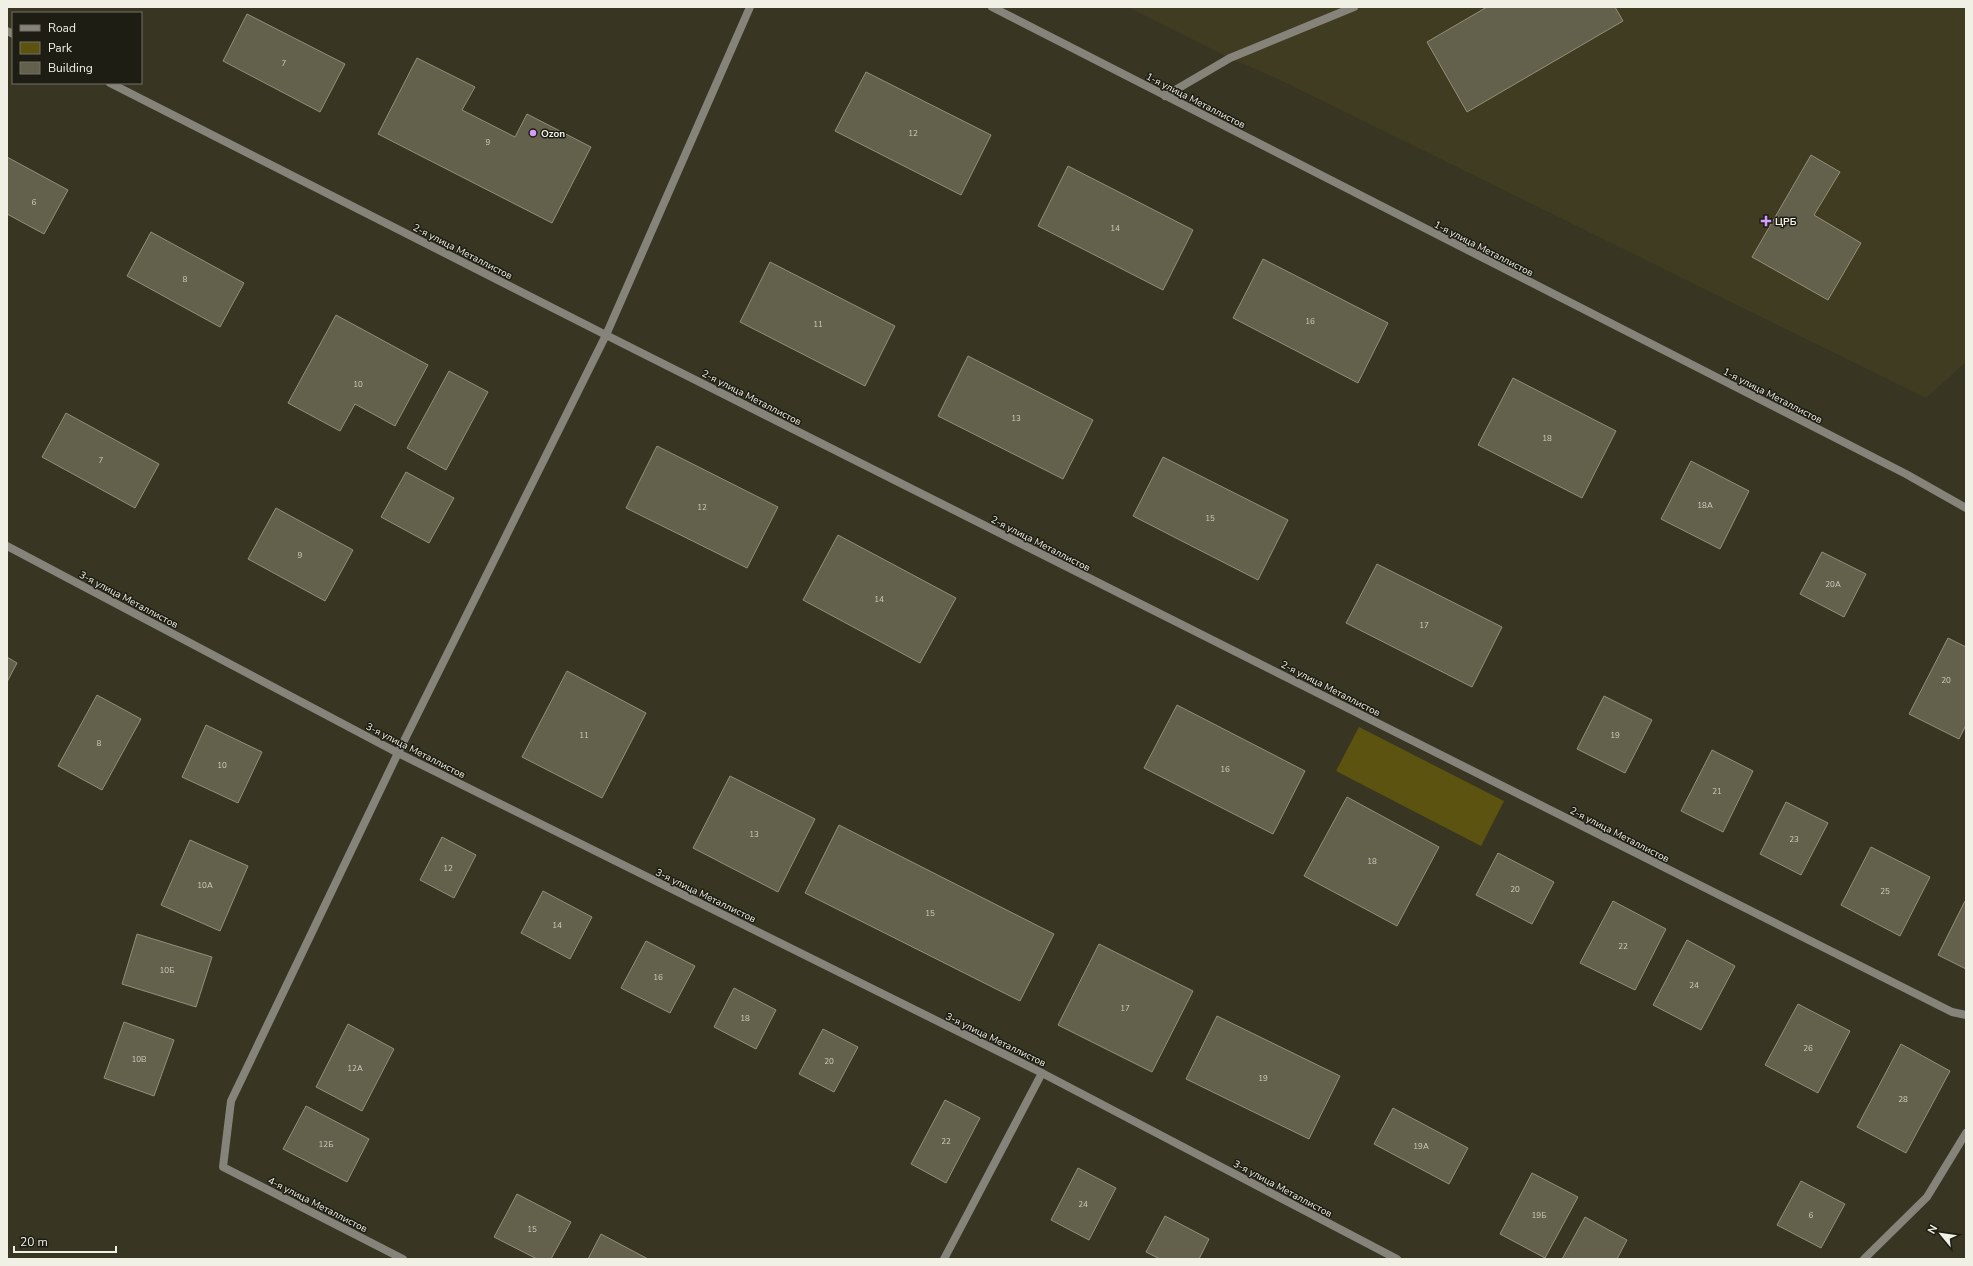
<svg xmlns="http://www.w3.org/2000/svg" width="1973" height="1266" viewBox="0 0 1973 1266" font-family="'Nunito Sans',sans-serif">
<rect width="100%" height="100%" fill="#383522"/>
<!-- built -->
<path fill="#403c21" d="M1128 7H1966V362L1926 398 1280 80 1230 58Z"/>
<!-- green -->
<path fill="#5d5310" d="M1359 727 1504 801 1481 846 1336 771Z"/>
<!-- building -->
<path fill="#63604b" stroke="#938f79" d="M1487 7H1615L1623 21 1467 112 1427 42Z
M247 14 345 64 320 112 223 61Z
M417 58 475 87 462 110 515 137 527 114 591 147 552 223 378 134Z
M866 72 991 135 961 195 835 131Z
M1811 155 1840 172 1814 215 1861 243 1828 300 1752 257Z
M7 157 68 190 44 234 7 214Z
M1068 166 1193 230 1163 290 1038 226Z
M151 232 244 283 220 327 127 276Z
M1263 259 1388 323 1358 383 1233 318Z
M770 262 895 326 865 386 740 322Z
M336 315 428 365 395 426 355 404 340 431 288 403Z
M968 356 1093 420 1063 479 938 416Z
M449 371 488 392 446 470 407 448Z
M1513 378 1616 431 1582 498 1478 445Z
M66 413 159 464 135 508 42 457Z
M657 446 778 507 747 568 626 508Z
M1163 457 1288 520 1258 580 1133 516Z
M1691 461 1749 491 1720 549 1661 519Z
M406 472 454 498 429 543 381 517Z
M276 508 353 550 325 601 248 559Z
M838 535 956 598 920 663 803 600Z
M1822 552 1866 574 1844 617 1800 594Z
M1377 564 1502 627 1472 687 1346 623Z
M1948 638 1966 647V725L1959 739 1909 714Z
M7 657 17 663 7 682Z
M567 671 646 713 602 798 522 757Z
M97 695 141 719 102 790 58 766Z
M1604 696 1652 720 1625 773 1577 749Z
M1177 705 1305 771 1273 834 1144 768Z
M206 725 262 752 238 803 182 777Z
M1712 750 1753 771 1723 832 1681 811Z
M730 776 815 819 778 892 693 848Z
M1347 797 1439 847 1397 926 1304 876Z
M1786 802 1828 823 1801 875 1760 854Z
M839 825 1054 934 1020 1001 805 893Z
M442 837 476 855 454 898 420 880Z
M190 840 248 866 220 931 161 905Z
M1871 847 1930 877 1900 936 1841 905Z
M1498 853 1554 882 1532 924 1476 895Z
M543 891 592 917 570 959 521 933Z
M1613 901 1666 929 1635 990 1580 963Z
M1965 901H1966V969L1938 955Z
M137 934 212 957 196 1007 122 984Z
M1687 940 1735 966 1701 1030 1653 1005Z
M646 941 695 966 670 1013 621 988Z
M1099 944 1193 991 1152 1072 1058 1025Z
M734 988 776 1010 756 1049 714 1027Z
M1798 1004 1850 1031 1818 1093 1765 1065Z
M1217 1016 1340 1076 1309 1139 1186 1079Z
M124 1022 174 1040 154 1096 104 1078Z
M348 1024 394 1049 362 1111 316 1087Z
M823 1029 858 1047 834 1092 799 1074Z
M1901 1044 1950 1071 1906 1153 1857 1127Z
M945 1100 980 1118 946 1183 911 1164Z
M306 1106 369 1139 347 1182 283 1149Z
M1393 1108 1468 1148 1449 1184 1374 1144Z
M1078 1168 1116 1188 1089 1240 1051 1220Z
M1532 1173 1578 1197 1545 1258 1500 1234Z
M1801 1181 1845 1204 1821 1248 1777 1225Z
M517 1194 571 1222 551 1259H537L494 1237Z
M1165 1216 1209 1239 1199 1259H1160L1146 1252Z
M1585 1217 1627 1240 1617 1259H1562Z
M601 1234 648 1259H588Z"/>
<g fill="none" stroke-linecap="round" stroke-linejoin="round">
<!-- lane -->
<path stroke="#86847a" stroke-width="8" d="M1165 96 1230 58 1354 7
M944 1259 1042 1073"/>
<!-- street -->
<path stroke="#86847a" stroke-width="8" d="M992 7 1906 474 1966 508
M7 31 13 34
M110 83 606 335 1952 1012 1966 1015
M7 546 398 753 1042 1073 1397 1259
M403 1259 223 1167 231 1101 398 753 606 335 750 7
M1864 1259 1927 1197 1966 1133"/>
</g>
<!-- markers -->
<g fill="#d49cfc" stroke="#1e1d14" stroke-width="1.5">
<circle cx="533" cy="133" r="4"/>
<path d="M1764 215h4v4h4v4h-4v4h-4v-4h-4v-4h4z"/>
</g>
<g text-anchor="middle" stroke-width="3" stroke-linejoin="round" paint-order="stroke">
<!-- number labels -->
<g font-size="8" fill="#ceccbe">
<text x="284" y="66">7</text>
<text x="913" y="136">12</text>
<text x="488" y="145">9</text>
<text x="34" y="205">6</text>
<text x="1115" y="231">14</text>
<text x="185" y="282">8</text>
<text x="1310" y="324">16</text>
<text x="818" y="327">11</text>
<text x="358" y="387">10</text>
<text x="1016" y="421">13</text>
<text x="1547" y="441">18</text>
<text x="101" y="463">7</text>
<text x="1705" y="508">18А</text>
<text x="702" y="510">12</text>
<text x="1210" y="521">15</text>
<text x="300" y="558">9</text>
<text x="1833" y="587">20А</text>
<text x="879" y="602">14</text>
<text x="1424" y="628">17</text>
<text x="1946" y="683">20</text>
<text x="584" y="738">11</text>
<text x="1615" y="738">19</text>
<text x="99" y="746">8</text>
<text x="222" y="768">10</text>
<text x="1225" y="772">16</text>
<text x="1717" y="794">21</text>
<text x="754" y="837">13</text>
<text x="1794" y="842">23</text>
<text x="1372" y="864">18</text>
<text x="448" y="871">12</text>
<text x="205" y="888">10А</text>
<text x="1515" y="892">20</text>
<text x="1885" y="894">25</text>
<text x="930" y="916">15</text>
<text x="557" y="928">14</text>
<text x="1623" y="949">22</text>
<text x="167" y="973">10Б</text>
<text x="658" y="980">16</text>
<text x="1694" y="988">24</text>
<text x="1125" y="1011">17</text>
<text x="745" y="1021">18</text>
<text x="1808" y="1051">26</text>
<text x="139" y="1062">10В</text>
<text x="829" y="1064">20</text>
<text x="355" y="1071">12А</text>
<text x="1263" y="1081">19</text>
<text x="1903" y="1102">28</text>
<text x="946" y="1144">22</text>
<text x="326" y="1147">12Б</text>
<text x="1421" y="1149">19А</text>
<text x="1083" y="1207">24</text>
<text x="1539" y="1218">19Б</text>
<text x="1811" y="1218">6</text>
<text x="532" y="1232">15</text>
</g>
<!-- street labels -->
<g font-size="10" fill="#f1f0e4" stroke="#1e1d14">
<text transform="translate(1196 100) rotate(27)" y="4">1-я улица Металлистов</text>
<text transform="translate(1484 248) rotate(27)" y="4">1-я улица Металлистов</text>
<text transform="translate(463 251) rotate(27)" y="4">2-я улица Металлистов</text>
<text transform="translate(1773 395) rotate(27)" y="4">1-я улица Металлистов</text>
<text transform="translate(752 397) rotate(27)" y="4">2-я улица Металлистов</text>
<text transform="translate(1041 543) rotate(27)" y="4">2-я улица Металлистов</text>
<text transform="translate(129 599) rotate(28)" y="4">3-я улица Металлистов</text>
<text transform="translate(1331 688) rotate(27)" y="4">2-я улица Металлистов</text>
<text transform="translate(416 750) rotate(27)" y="4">3-я улица Металлистов</text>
<text transform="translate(1620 834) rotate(27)" y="4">2-я улица Металлистов</text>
<text transform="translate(706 895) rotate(26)" y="4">3-я улица Металлистов</text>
<text transform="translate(996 1039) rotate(26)" y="4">3-я улица Металлистов</text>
<text transform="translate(1283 1188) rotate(28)" y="4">3-я улица Металлистов</text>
<text transform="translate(318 1204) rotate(27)" y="4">4-я улица Металлистов</text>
</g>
<!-- poi labels -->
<g font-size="10" font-weight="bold" fill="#f1f0e4" stroke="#1e1d14" text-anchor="start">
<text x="541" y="137">Ozon</text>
<text x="1775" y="225">ЦРБ</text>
</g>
</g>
<!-- border -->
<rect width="1973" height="1266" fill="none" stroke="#f1f0e4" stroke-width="16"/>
<!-- legend -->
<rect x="12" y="12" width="130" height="72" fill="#1e1d14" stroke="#727167"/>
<rect x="20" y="25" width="20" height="6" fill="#86847a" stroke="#727167"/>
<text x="48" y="32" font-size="12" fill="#f1f0e4">Road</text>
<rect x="20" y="42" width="20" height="12" fill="#5d5310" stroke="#727167"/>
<text x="48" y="52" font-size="12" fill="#f1f0e4">Park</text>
<rect x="20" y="62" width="20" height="12" fill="#63604b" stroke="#727167"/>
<text x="48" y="72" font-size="12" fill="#f1f0e4">Building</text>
<!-- north arrow -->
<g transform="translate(1941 1234) rotate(299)" stroke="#1e1d14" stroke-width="3" paint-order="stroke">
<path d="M0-3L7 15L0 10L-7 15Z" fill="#f1f0e4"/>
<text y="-6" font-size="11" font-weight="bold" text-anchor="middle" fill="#f1f0e4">N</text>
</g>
<!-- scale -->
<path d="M14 1246v6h102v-6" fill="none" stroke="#f1f0e4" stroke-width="2"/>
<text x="20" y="1246" font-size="12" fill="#f1f0e4" stroke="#1e1d14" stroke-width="3" paint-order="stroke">20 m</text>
</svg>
